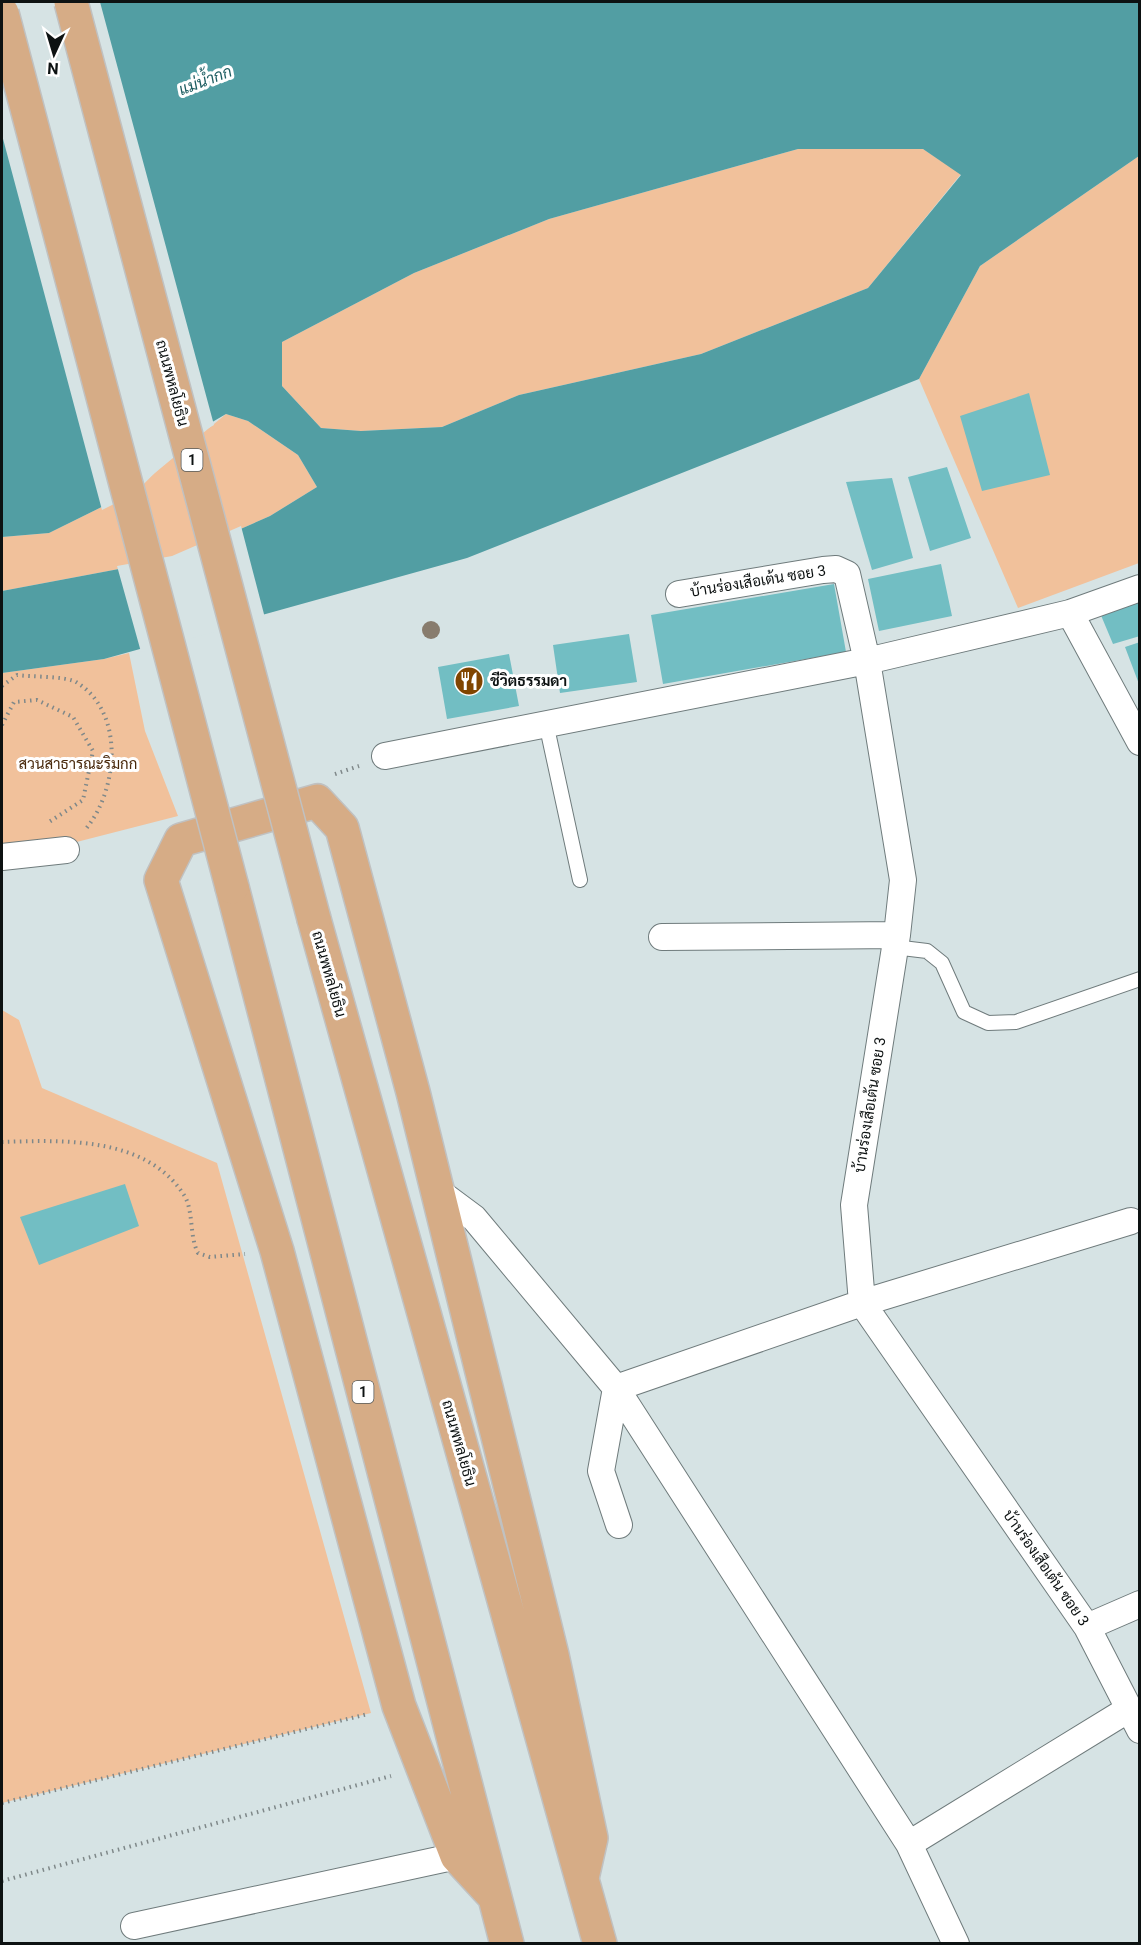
<svg xmlns="http://www.w3.org/2000/svg" width="1141" height="1945" viewBox="0 0 1141 1945" font-family="Roboto,Sarabun,sans-serif">
<rect width="100%" height="100%" fill="#d6e3e4"/>
<!-- green -->
<path fill="#f1c19b" d="M798 149H923L961 174 868 288 701 354 519 395 442 427 361 431 321 428 282 386V342L414 273 549 219Z
M1139 156V563L1018 608 919 379 980 266Z
M226 414 248 421 298 455 317 487 270 516 172 559 2 591V537L49 533 132 492Z
M129 653 145 731 178 816 22 856 2 857V673L104 659Z
M2 1010 19 1020 42 1088 217 1163 371 1713 2 1803Z"/>
<!-- water -->
<path fill="#529ea3" fill-rule="evenodd" d="M23 2H1139V156L980 266 919 379 467 558 104 659 2 673V591L172 559 270 516 317 487 298 455 248 421 226 414 185 438 132 492 49 533 2 537V15ZM798 149H923L961 175 868 288 701 354 519 395 442 427 361 431 321 428 282 386V342L414 273 549 219Z"/>
<!-- pier -->
<path fill="#d6e3e4" d="M18 2H100L214 425 187 440 134 494 102 510 2 135V12Z
M241 526 265 618 141 652 117 566 172 556Z"/>
<!-- building -->
<path fill="#72bec3" d="M1029 393 1050 475 982 491 960 416Z
M947 467 971 538 930 551 908 477Z
M892 478 913 558 872 570 846 482Z
M941 564 952 616 879 631 868 579Z
M834 584 846 652 663 684 651 615Z
M1140 599V636L1113 644 1100 613Z
M629 634 637 682 560 693 553 645Z
M1140 642V684H1139L1125 647Z
M509 654 519 706 447 719 438 667Z
M125 1184 139 1226 39 1265 20 1217Z"/>
<g fill="none" stroke-linecap="round" stroke-linejoin="round">
<!-- lane casing -->
<g stroke="#6f7b7c" stroke-width="16">
<path id="lane" d="M546 723 580 880
M894 947 927 951 942 963 964 1012 988 1023 1016 1022 1140 979"/>
</g>
<!-- street casing -->
<g stroke="#6f7b7c" stroke-width="28">
<path id="street" d="M679 594 823 570 836 569 847 574 867 661 903 880 897 935 854 1205 862 1303 1087 1627 1140 1730
M1070 613 1140 742
M385 756 867 661 1070 613 1140 588
M2 857 66 850
M662 937 897 935
M435 1189 474 1218 616 1388 909 1844 956 1944
M619 1525 601 1471 616 1388 862 1303 1131 1221
M1087 1627 1140 1604
M909 1844 1129 1709
M134 1926 457 1856"/>
</g>
<!-- primary casing -->
<g stroke="#c0c1c1" stroke-width="36">
<path id="primary" d="M232 887 507 1944
M314 919 600 1944
M494 1896 457 1856 399 1706 277 1251 161 880 181 840 317 801 342 828 413 1092 552 1655 591 1838 582 1878"/>
</g>
<!-- path -->
<path stroke="#7f8889" stroke-width="4" stroke-dasharray="1.5 4.5" stroke-linecap="butt" d="M2 686 17 675C30 677 66 676 76 682 126 712 118 791 85 830
M2 725 14 702 37 700 73 717 93 751 83 800 49 822
M335 774 359 766
M2 1142C63 1140 146 1136 184 1195 194 1211 189 1236 198 1253L210 1257 245 1254
M2 1803 368 1714
M2 1881 391 1776"/>
<!-- lane -->
<use href="#lane" stroke="#fff" stroke-width="14"/>
<!-- street -->
<use href="#street" stroke="#fff" stroke-width="26"/>
<!-- primary -->
<use href="#primary" stroke="#d6ac86" stroke-width="33"/>
<!-- primary-bridge casing -->
<g stroke="#c0c1c1" stroke-width="36" stroke-linecap="butt">
<path id="primary-bridge" d="M71 2 314 919
M2 13 232 887"/>
</g>
<!-- primary-bridge -->
<use href="#primary-bridge" stroke="#d6ac86" stroke-width="33"/>
</g>
<!-- trees -->
<circle fill="#887c6d" cx="431" cy="630" r="9"/>
<!-- icons -->
<defs>
<g id="restaurant-disc" transform="scale(1.5)"><circle r="9.5" fill="#814500" stroke="#fff"/><path d="M-5-6h1v4h1v-4h1v4h1v-4h1v5L-1.5 .5V6h-2V.5L-5-1ZM5-6V6H3V1.5H1.5Q1.5-4 5-6Z" fill="#fff"/></g>
</defs>
<g fill-rule="evenodd">
<use href="#restaurant-disc" x="469" y="681"/>
</g>
<g text-anchor="middle" stroke-width="6" stroke-linejoin="round" paint-order="stroke">
<!-- shield labels -->
<g fill="#fff" stroke="#565959" stroke-width="1.5">
<rect x="181.5" y="449" width="21" height="22" rx="4.5"/>
<rect x="352.5" y="1381" width="21" height="22" rx="4.5"/>
</g>
<g font-size="14" font-weight="bold" fill="#0d1212">
<text x="192" y="465">1</text>
<text x="363" y="1397">1</text>
</g>
<!-- street labels -->
<g font-size="15" fill="#0d1212" stroke="#fff">
<text transform="translate(172 383) rotate(75)" y="5">ถนนพหลโยธิน</text>
<text transform="translate(758 581) rotate(-9)" y="5">บ้านร่องเสือเต้น ซอย 3</text>
<text transform="translate(329 974) rotate(74)" y="5">ถนนพหลโยธิน</text>
<text transform="translate(870 1105) rotate(-81)" y="5">บ้านร่องเสือเต้น ซอย 3</text>
<text transform="translate(459 1443) rotate(74)" y="5">ถนนพหลโยธิน</text>
<text transform="translate(1046 1568) rotate(55)" y="5">บ้านร่องเสือเต้น ซอย 3</text>
</g>
<!-- poi labels -->
<g font-size="15" font-weight="bold" fill="#0d1212" stroke="#fff" text-anchor="start">
<text x="490" y="686">ชีวิตธรรมดา</text>
</g>
<!-- park labels -->
<g font-size="15" fill="#48280b" stroke="#fff">
<text x="78" y="769">สวนสาธารณะริมกก</text>
</g>
<!-- water labels -->
<g font-size="16" font-style="italic" fill="#1d5d61" stroke="#fff">
<text transform="translate(205 80) rotate(-21)" y="6">แม่น้ำกก</text>
</g>
</g>
<!-- border -->
<rect width="1141" height="1945" fill="none" stroke="#0d1212" stroke-width="6"/>
<!-- north arrow -->
<g transform="translate(54 54) rotate(184)" stroke="#ffffff" stroke-width="4.5" paint-order="stroke">
<path d="M0-4.5L10 22L0 15L-10 22Z" fill="#0d1212"/>
<text y="-9" font-size="16" font-weight="bold" text-anchor="middle" fill="#0d1212">N</text>
</g>
</svg>
